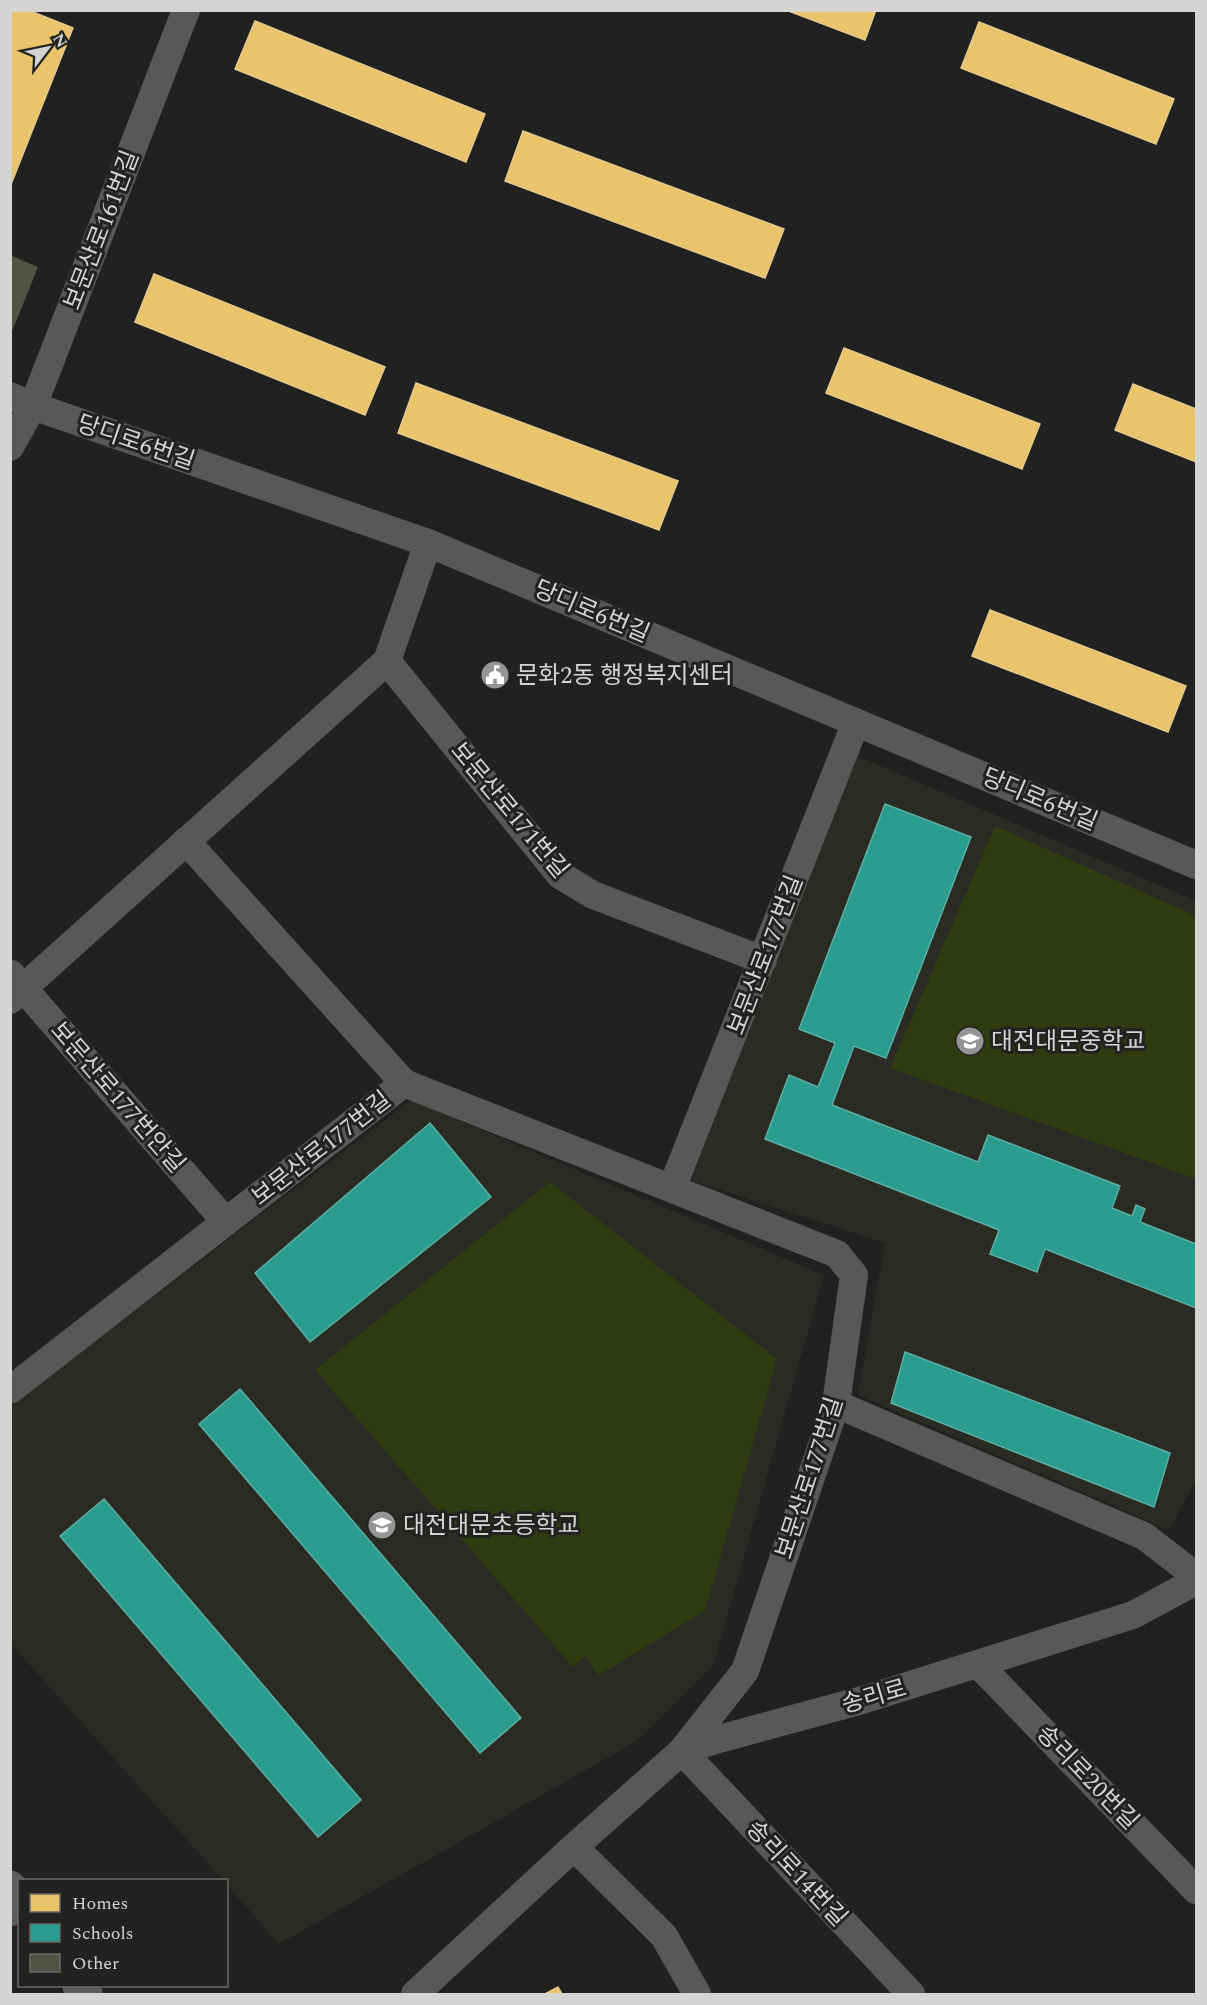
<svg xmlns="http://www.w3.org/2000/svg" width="1207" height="2005" viewBox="0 0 1207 2005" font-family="Spectral,'Noto Sans KR',serif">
<rect width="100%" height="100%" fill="#212121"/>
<!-- built -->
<path fill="#292b24" d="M855 755 1196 901V1480L1169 1530 858 1395 885 1243 690 1180Z
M411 1100 824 1275 713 1666 634 1743 279 1944 227 1885 226 1880H223L11 1644 10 1406Z"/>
<!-- green -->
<path fill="#303b12" d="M995 826 1196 916V1179L890 1068Z
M550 1182 777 1359 705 1611 599 1675 585 1656 573 1667 315 1370Z"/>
<!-- homes -->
<path fill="#e9c46a" stroke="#e3c98a" stroke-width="1.5" d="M14 10H28L73 28 10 187V20Z
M786 10H876L865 40Z
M255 21 485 114 466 162 235 69Z
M979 22 1174 99 1156 144 961 68Z
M523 131 784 229 765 278 505 181Z
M154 274 385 367 365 415 135 322Z
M844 348 1040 424 1022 469 826 393Z
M416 383 678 481 659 530 398 433Z
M1133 384 1196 409V462L1115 430Z
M990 610 1186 686 1168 732 972 656Z
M558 1987 562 1994H545Z"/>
<!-- schools -->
<path fill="#2a9d8f" stroke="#5daea3" stroke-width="1.5" d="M885 804 971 837 886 1058 854 1046 832 1105 978 1162 988 1135 1120 1186 1112 1208 1132 1216 1136 1205 1145 1209 1140 1222 1196 1244V1308L1045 1249 1037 1272 990 1254 999 1230 765 1139 789 1075 818 1087 835 1043 799 1029Z
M430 1123 491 1197 310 1342 255 1273Z
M905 1352 1170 1453 1154 1507 891 1403Z
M240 1389 521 1718 480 1753 199 1424Z
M104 1499 361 1800 318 1837 60 1536Z"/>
<!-- building -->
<path fill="#4f5443" d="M10 255 38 267 11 334H10Z"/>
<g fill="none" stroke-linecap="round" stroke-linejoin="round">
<!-- service -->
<path stroke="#585858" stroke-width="14" d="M10 1919 20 1918"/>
<!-- minor -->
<path stroke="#585858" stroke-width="28" d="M10 396 33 406 428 543 1196 865
M10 447 33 406 186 10
M387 661 560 875 593 895 763 960
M186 841 404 1083 837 1254 854 1275 836 1404 745 1671 682 1751 911 1994
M11 974 226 1222
M10 1000 387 661 428 543
M672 1188 856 722
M10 1390 404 1083
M836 1404 1144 1536 1196 1576
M979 1665 1196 1890
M574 1847 664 1936 697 1994
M415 1994 574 1847 682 1751 719 1739 859 1701 1133 1615 1196 1581"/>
<!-- secondary -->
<path stroke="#5c5c5c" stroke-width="33" d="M10 1887 20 1900
M79 1986 86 1994"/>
</g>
<!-- icons -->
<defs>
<g id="civic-disc" transform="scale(1.5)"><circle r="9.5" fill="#959595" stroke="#222220"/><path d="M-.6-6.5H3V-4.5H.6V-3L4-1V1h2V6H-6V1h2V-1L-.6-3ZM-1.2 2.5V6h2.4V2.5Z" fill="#fff"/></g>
<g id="school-disc" transform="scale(1.5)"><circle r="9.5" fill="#959595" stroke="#222220"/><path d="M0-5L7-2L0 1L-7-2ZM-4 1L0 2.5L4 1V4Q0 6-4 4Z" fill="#fff"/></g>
</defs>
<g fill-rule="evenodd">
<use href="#civic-disc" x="495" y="675"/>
<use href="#school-disc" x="970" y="1041"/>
<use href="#school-disc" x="382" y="1525"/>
</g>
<g text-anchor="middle" stroke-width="6" stroke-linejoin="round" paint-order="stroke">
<!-- street labels -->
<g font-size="24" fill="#d4d4d3" stroke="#222220">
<text transform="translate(101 230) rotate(-69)" y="8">보문산로161번길</text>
<text transform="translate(136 442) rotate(19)" y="8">당디로6번길</text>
<text transform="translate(592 611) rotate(23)" y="8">당디로6번길</text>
<text transform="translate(1040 799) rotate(23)" y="8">당디로6번길</text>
<text transform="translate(510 810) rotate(50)" y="8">보문산로171번길</text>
<text transform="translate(765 955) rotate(-69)" y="8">보문산로177번길</text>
<text transform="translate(118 1097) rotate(49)" y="8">보문산로177번안길</text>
<text transform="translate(321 1148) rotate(-38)" y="8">보문산로177번길</text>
<text transform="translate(809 1478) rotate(-72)" y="8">보문산로177번길</text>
<text transform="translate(874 1696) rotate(-16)" y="8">송리로</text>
<text transform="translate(1088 1777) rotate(46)" y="8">송리로20번길</text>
<text transform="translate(797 1873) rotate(47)" y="8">송리로14번길</text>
</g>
<!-- poi labels -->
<g font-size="24" fill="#d4d4d3" stroke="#222220" text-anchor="start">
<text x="516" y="683">문화2동 행정복지센터</text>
<text x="991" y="1049">대전대문중학교</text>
<text x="403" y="1533">대전대문초등학교</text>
</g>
</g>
<!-- border -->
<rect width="1207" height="2005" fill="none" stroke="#d4d4d3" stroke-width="24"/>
<!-- legend -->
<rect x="18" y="1879" width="210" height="108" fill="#222220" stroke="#696968" stroke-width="1.5"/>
<rect x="30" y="1894" width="30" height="18" fill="#e9c46a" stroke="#696968" stroke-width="1.5"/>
<text x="72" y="1909" font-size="18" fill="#d4d4d3">Homes</text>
<rect x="30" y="1924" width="30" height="18" fill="#2a9d8f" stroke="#696968" stroke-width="1.5"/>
<text x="72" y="1939" font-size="18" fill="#d4d4d3">Schools</text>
<rect x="30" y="1954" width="30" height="18" fill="#4f5443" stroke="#696968" stroke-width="1.5"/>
<text x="72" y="1969" font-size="18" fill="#d4d4d3">Other</text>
<!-- north arrow -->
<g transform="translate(48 48) rotate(58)" stroke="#222220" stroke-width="4.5" paint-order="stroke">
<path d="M0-4.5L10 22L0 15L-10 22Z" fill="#d4d4d3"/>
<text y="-9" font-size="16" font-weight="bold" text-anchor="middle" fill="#d4d4d3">N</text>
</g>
</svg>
